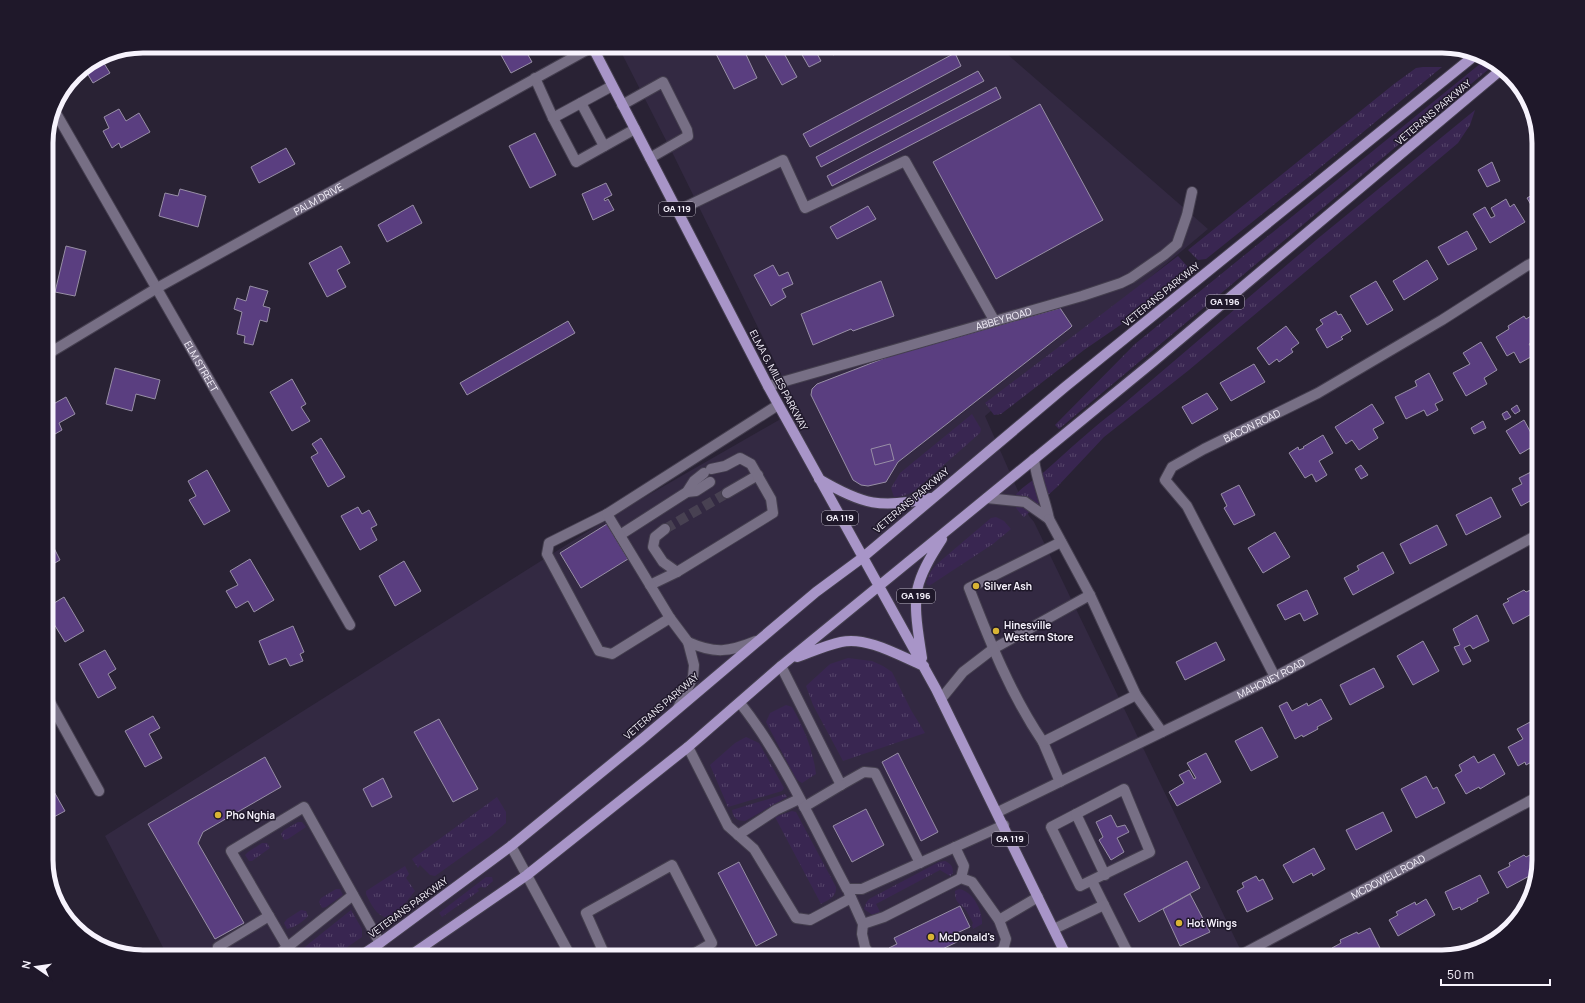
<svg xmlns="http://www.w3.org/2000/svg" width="1585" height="1003" viewBox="0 0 1585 1003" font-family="Manrope,sans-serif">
<defs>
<pattern id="grass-tufts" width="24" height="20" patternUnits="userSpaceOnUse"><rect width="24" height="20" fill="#392651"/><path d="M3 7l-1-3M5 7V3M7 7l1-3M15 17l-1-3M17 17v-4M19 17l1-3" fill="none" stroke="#56466b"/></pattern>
</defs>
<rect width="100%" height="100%" fill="#292234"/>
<!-- built -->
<path fill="#332942" d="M618 46H998L1208 229 985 416 1029 516 1034 522 1244 957H168L105 836 617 513 798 409 673 154Z"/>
<!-- grass -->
<path fill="url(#grass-tufts)" d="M1486 59 1496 63 1059 429 1055 425 1135 344Z
M1423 67H1442L1311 175 1206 259 1198 260 1188 250 1394 84 1416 68Z
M1475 110 1470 125 1458 143 1189 370 1104 437 1057 487 1024 517C1018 511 1014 507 1013 498 1021 487 1034 480 1044 472 1069 450 1092 428 1119 408L1316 240Z
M1178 256 1187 266V271L1184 277 1151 304 1084 350 1001 414 994 415 985 403Z
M972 414 981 429 980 433 913 492 903 496 894 497 891 488 900 473Z
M996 517 1004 521 1011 529 993 544 929 586 926 583 931 571 938 563 991 518Z
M848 658 872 661 883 666 892 672 911 710 925 733 843 761 813 705 806 686 830 664Z
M786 705 792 707C804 728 813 750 816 774L802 783 796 779 766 722 770 713Z
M746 737 759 743 784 788 782 791 728 807 710 765 735 743Z
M785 794 787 797 745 821C737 821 733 818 732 810Z
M497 797 506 812V823L491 836 435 876 430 875 420 865 418 868 412 859Z
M792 811 796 812 836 887C837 897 828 900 821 904L775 817Z
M298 822H302L306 827 288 839 284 840 281 834 284 830Z
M262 843H267L270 848 252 861H249L245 855 248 852Z
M945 861C951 864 953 866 953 873L950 876 940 870 876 904 880 912 874 916 864 909 866 903 869 899 939 862Z
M405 866 409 874 406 878 415 891 397 913 388 918C376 916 371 904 366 894V891Z
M486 877H492L493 881 485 888 481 887 477 889 479 891 442 917 439 913Z
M336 889H340L343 895 326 907 322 908 319 902 321 898Z
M959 889C973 891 983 911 982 924L973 929 972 925 973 923C970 918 968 912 964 908 957 902 955 901 955 891Z
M301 910 306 911 308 916C304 921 294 928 287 929L284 923 287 919Z
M351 910 362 929V937L333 957H306L301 950Z"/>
<!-- building -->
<path fill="#5a3e80" stroke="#988fa6" d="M496 46H523L532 62 511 73Z
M712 46H742L757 78 734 89Z
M760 46H780L797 77 782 85Z
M797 46H813L821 61 809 67Z
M828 46H843L845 49 833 55Z
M955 53 961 66 810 147 803 134Z
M100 57 110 73 93 83 84 68Z
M978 71 984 81 821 167 816 157Z
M996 87 1001 98 832 186 827 176Z
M1040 104 1103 220 996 279 933 162Z
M119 109 126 121 139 113 150 132 121 148 119 143 112 148 103 131 109 128 104 117Z
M535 133 556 175 530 188 509 146Z
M286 148 295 164 259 183 251 167Z
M1492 162 1500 181 1487 187 1478 170Z
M606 183 612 195 604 199 605 201 608 199 614 210 593 220 582 194Z
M180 189 206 196 198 227 159 216 165 193 178 196Z
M1539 191V214L1537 215 1527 198Z
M1506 199 1510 207 1514 204 1525 222 1490 243 1473 214 1485 207 1491 218 1495 216 1491 208Z
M413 205 422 223 387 242 378 225Z
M868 206 876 219 837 239 830 227Z
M1467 231 1477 249 1448 265 1438 247Z
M66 246 86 251 75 296 55 292Z
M341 246 350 263 337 270 346 287 327 297 309 263Z
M1427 260 1438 279 1404 300 1393 281Z
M773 265 779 276 788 272 793 284 782 289 786 297 771 306 754 275Z
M881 281 894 316 853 331 851 329 813 345 801 314Z
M1376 281 1393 310 1367 325 1350 296Z
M250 286 268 291 263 306 270 308 267 322 260 320 253 345 244 343 245 336 237 334 242 312 234 309 237 298 246 301Z
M1060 308 1072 326 1070 328 898 462 886 482 868 486 861 485 853 480 811 395 812 389 817 384 890 356Z
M1336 311 1338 315 1341 314 1351 331 1341 337 1343 339 1327 348 1316 329 1323 324 1320 320Z
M1524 316 1526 319 1531 316 1539 328V338L1529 344 1536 354 1520 363 1514 352 1507 356 1496 337 1509 329 1508 326Z
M568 321 575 333 467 395 460 383Z
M1286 326 1299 343 1291 349 1293 352 1279 362 1277 359 1269 365 1257 348Z
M1481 342 1497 370 1484 378 1487 384 1466 396 1453 373 1470 364 1463 353Z
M1254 364 1265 382 1231 401 1220 383Z
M115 368 160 380 155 399 136 394 132 411 106 404Z
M1429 373 1443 400 1435 404 1438 410 1427 416 1424 410 1406 419 1395 397 1417 386 1415 381Z
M292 379 306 404 301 407 310 421 292 431 270 392Z
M1207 393 1218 409 1192 424 1182 407Z
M66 397 75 414 59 423 62 430 48 438 46 435V408Z
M1372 404 1384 423 1373 429 1378 438 1359 450 1352 440 1346 444 1335 427Z
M1517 405 1520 411 1515 414 1511 409Z
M1507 411 1511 417 1505 420 1502 414Z
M1524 420 1537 444 1520 454 1506 431Z
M1483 421 1486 428 1474 434 1471 428Z
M1323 435 1333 453 1319 461 1327 475 1316 482 1312 474 1305 478 1289 453 1298 447 1299 450 1304 448 1303 447Z
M321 438 345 477 328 487 311 457 318 453 312 444Z
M890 444 894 460 875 465 871 449Z
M1361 465 1368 475 1361 479 1355 469Z
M207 470 230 511 204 525 189 500 196 496 188 481Z
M1533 471 1536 477 1539 475V496L1521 506 1512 489 1522 484 1519 478Z
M1239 485 1255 515 1234 525 1224 508 1227 506 1221 494Z
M1491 497 1501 517 1466 535 1456 515Z
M358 507 362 514 369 510 377 525 371 528 377 540 360 550 341 516Z
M607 524 628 559 581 588 560 553Z
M1437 525 1447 545 1410 564 1400 544Z
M1275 532 1290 557 1263 573 1248 548Z
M48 536 60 560 48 567 52 575 46 578V537Z
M1383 552 1394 573 1353 595 1344 578 1359 570 1357 566Z
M250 559 274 600 254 612 248 601 236 608 226 591 238 585 230 571Z
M404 561 421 591 395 606 379 576Z
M1533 589 1539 600V610L1513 624 1503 604 1509 601 1507 599 1524 590 1526 592Z
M1307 590 1318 614 1304 621 1300 613 1285 620 1277 605 1302 592Z
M64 597 84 631 65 642 46 611V608Z
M1477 615 1489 641 1473 649 1470 645 1464 648 1471 661 1463 665 1454 647 1460 645 1453 629Z
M293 626 304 652 300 654 303 661 290 666 286 658 269 665 259 641Z
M1423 641 1439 671 1413 685 1397 656Z
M1216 642 1225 660 1185 680 1176 662Z
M105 650 116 669 108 674 116 688 98 698 79 664Z
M1374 668 1384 687 1350 705 1340 685Z
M1321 699 1332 719 1317 727 1318 729 1303 737 1302 735 1295 739 1279 706 1287 702 1292 711 1307 703 1308 706Z
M153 716 160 728 149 734 162 758 145 767 125 731Z
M439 719 478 789 453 802 414 732Z
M1532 721 1538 732 1539 731V758L1526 765 1525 762 1518 766 1508 747 1523 739 1517 729Z
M1262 727 1278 757 1251 771 1235 741Z
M898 753 938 832 921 841 882 762Z
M1206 753 1221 782 1177 806 1169 792 1184 783 1179 775 1189 770 1194 779 1196 778 1187 763Z
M1494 754 1505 774 1480 789 1479 787 1466 794 1455 775 1462 771 1459 765 1474 756 1478 763Z
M265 757 281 787 203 832 198 843 244 923 215 939 148 824Z
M1426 776 1433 789 1437 787 1445 803 1416 818 1401 789Z
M383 778 392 797 372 807 363 789Z
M48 781 65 811 50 819 46 812V782Z
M866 809 884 845 852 862 833 826Z
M1383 812 1392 831 1356 850 1346 830Z
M1111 815 1117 827 1125 825 1129 832 1117 838 1124 852 1111 860 1099 840 1103 837 1096 822Z
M1314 848 1325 869 1313 876 1312 873 1293 883 1283 865Z
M1534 853 1539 861 1535 873 1507 888 1498 872 1510 866 1509 863 1524 855 1526 857Z
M1187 861 1200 888 1139 922 1124 894Z
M739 862 777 935 756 946 718 873Z
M1480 875 1489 893 1477 899 1478 901 1461 910 1460 907 1453 910 1445 892Z
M1256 876 1259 881 1263 879 1273 899 1247 912 1237 891 1244 887 1242 883Z
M1190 894 1210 932 1180 946 1163 909Z
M1426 899 1435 915 1398 936 1389 920 1398 915 1396 912 1415 902 1416 905Z
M960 906 970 927 957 933 961 940 926 957H893L889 948 897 944 894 938Z
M1370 928 1380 948 1362 957H1336L1332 948 1341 943 1340 940 1357 932 1358 934Z"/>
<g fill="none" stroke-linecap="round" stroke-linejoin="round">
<!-- minor-tunnel -->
<path stroke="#484152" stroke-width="10" stroke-dasharray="10 5" stroke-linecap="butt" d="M665 529 727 493"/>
<!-- minor casing -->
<g stroke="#443e4e" stroke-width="12">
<g id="minor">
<path d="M535 78 553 118 576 162 635 129"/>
<path d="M581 103 604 146"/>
<path d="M622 105 663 82 687 130 688 136 650 158"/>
<path id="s1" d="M53 108 350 625"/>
<path d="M553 118 612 86"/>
<path d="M677 211 783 160 805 208 905 161 994 320"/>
<path id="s2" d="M46 355 157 288 594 46"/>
<path id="s3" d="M768 386 1082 296 1121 283 1131 278 1164 255 1177 244 1187 215 1192 192"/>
<path d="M687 492 696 491 710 482"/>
<path d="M727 493 758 475"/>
<path d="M987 498 1025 502 1049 519C1045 498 1036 480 1034 459"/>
<path d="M607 514 549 543 547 554 599 651 612 654 670 618"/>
<path d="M1049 519 1090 595"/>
<path d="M665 529 655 537 653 547 663 562 677 572"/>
<path d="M620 535 687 492 694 481 704 473"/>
<path d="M650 585 677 572 773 513 771 499 751 464 740 458 725 466 711 469"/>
<path d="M688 642 670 618 607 514 778 405"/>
<path d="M781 666 841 785 864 772 875 773 920 863"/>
<path id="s4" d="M1275 677 1187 506 1165 480 1172 467 1204 449 1318 393 1442 320 1528 265 1539 260"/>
<path d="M46 695 99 791"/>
<path d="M1136 695 1162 732"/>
<path d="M941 699 963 672 993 649 1090 595 1136 695 1043 742 1060 782"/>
<path d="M740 703C783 757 814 828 847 889H862L1004 825"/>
<path d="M678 708 693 677 694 665 688 642C715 654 729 652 756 641"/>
<path d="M1043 742C1011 695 990 642 969 588L1061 542"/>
<path d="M688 747 728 826 754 849 796 918 810 920 851 898"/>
<path d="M1124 789 1150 852 1080 886 1051 827Z"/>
<path d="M804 807 841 785"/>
<path id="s5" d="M998 812 1275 677 1539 534"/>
<path d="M1076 814 1105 875"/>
<path d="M738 835 776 810 799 799"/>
<path d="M511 846 571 957"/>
<path d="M955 847 964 866 961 878"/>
<path d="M1092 881 1130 957"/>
<path d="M849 893 863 924 862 934 865 947 871 957"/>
<path d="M999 920 1038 897"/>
<path d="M863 924 884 917 961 878 972 882 999 920 1006 939 1003 950 990 957"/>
<path d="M1054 929 1104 905"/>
<path d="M222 957 218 947 269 916"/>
<path d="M275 957 353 895"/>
<path d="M293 957 231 851 304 807 380 943"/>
<path d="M592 957 603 951 586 913 672 865 712 943 688 957"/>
<path id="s6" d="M1237 957 1539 796"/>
</g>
</g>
<!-- major casing -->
<g stroke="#443e4e" stroke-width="12">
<path id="major" d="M592 46 768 386 936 689 1067 957
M819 479C863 505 881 509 931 498
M797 657C811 652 827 645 841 642 867 636 900 656 924 666
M922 658C919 637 912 604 919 583 924 567 933 553 942 539
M359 957 380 943 511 846 641 740 816 592 862 558 1065 387 1474 56
M408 957 527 875 688 747 781 666 1153 362 1502 69"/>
</g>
<!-- minor -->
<use href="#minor" stroke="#776f85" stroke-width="10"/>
<!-- major -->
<use href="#major" stroke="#a895c8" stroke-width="10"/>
</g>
<!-- markers -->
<g fill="#d9b434" stroke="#1f182a" stroke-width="1.5">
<circle cx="976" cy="586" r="4"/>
<circle cx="996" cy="631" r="4"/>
<circle cx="218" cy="815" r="4"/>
<circle cx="1179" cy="923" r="4"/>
<circle cx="931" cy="937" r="4"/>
</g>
<g text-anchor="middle" stroke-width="3" stroke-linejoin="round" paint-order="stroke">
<!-- shield labels -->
<g fill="#1f182a" stroke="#b6b1be" stroke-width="1">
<rect x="659" y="202" width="36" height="14" rx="3"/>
<rect x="1206" y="295" width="38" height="14" rx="3"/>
<rect x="822" y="511" width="36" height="14" rx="3"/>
<rect x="897" y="589" width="38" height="14" rx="3"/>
<rect x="992" y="832" width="36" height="14" rx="3"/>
</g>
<g font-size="9" font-weight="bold" fill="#f7f3fd">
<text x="677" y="212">GA 119</text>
<text x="1225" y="305">GA 196</text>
<text x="840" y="521">GA 119</text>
<text x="916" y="599">GA 196</text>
<text x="1010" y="842">GA 119</text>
</g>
<!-- street labels -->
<g font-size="10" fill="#f7f3fd" stroke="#1f182a">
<text transform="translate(1433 112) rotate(-40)" y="4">VETERANS PARKWAY</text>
<text dy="4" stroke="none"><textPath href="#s2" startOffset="314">PALM DRIVE</textPath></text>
<text transform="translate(1161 294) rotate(-39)" y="4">VETERANS PARKWAY</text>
<text dy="4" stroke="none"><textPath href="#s3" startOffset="245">ABBEY ROAD</textPath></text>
<text dy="4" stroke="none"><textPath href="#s1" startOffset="298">ELM STREET</textPath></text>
<text transform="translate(779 380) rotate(62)" y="4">ELMA G. MILES PARKWAY</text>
<text dy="4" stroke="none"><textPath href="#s4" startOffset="331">BACON ROAD</textPath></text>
<text transform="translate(911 500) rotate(-40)" y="4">VETERANS PARKWAY</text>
<text dy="4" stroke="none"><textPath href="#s5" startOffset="304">MAHONEY ROAD</textPath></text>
<text transform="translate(661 706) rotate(-41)" y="4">VETERANS PARKWAY</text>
<text dy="4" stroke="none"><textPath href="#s6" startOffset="171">MCDOWELL ROAD</textPath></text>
<text transform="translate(408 907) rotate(-36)" y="4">VETERANS PARKWAY</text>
</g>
<!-- poi labels -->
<g font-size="10" font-weight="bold" fill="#f7f3fd" stroke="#1f182a" text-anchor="start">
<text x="984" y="590">Silver Ash</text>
<text x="1004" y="629">Hinesville<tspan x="1004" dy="12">Western Store</tspan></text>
<text x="226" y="819">Pho Nghia</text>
<text x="1187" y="927">Hot Wings</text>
<text x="939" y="941">McDonald's</text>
</g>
</g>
<!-- crop -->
<path d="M0 0H1585V1003H0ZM143 53H1442A90 90 0 0 1 1532 143V860A90 90 0 0 1 1442 950H143A90 90 0 0 1 53 860V143A90 90 0 0 1 143 53Z" fill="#1f182a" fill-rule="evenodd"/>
<path fill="none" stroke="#f7f3fd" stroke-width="5" d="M143 53H1442A90 90 0 0 1 1532 143V860A90 90 0 0 1 1442 950H143A90 90 0 0 1 53 860V143A90 90 0 0 1 143 53Z"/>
<!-- north arrow -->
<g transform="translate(36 967) rotate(283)" stroke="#1f182a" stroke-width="3" paint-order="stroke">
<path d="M0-3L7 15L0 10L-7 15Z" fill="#f7f3fd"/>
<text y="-6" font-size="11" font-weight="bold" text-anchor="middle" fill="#f7f3fd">N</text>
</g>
<!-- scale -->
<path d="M1441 979v6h109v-6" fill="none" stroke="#f7f3fd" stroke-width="2"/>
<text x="1447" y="979" font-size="12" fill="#f7f3fd" stroke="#1f182a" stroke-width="3" paint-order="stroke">50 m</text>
</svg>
